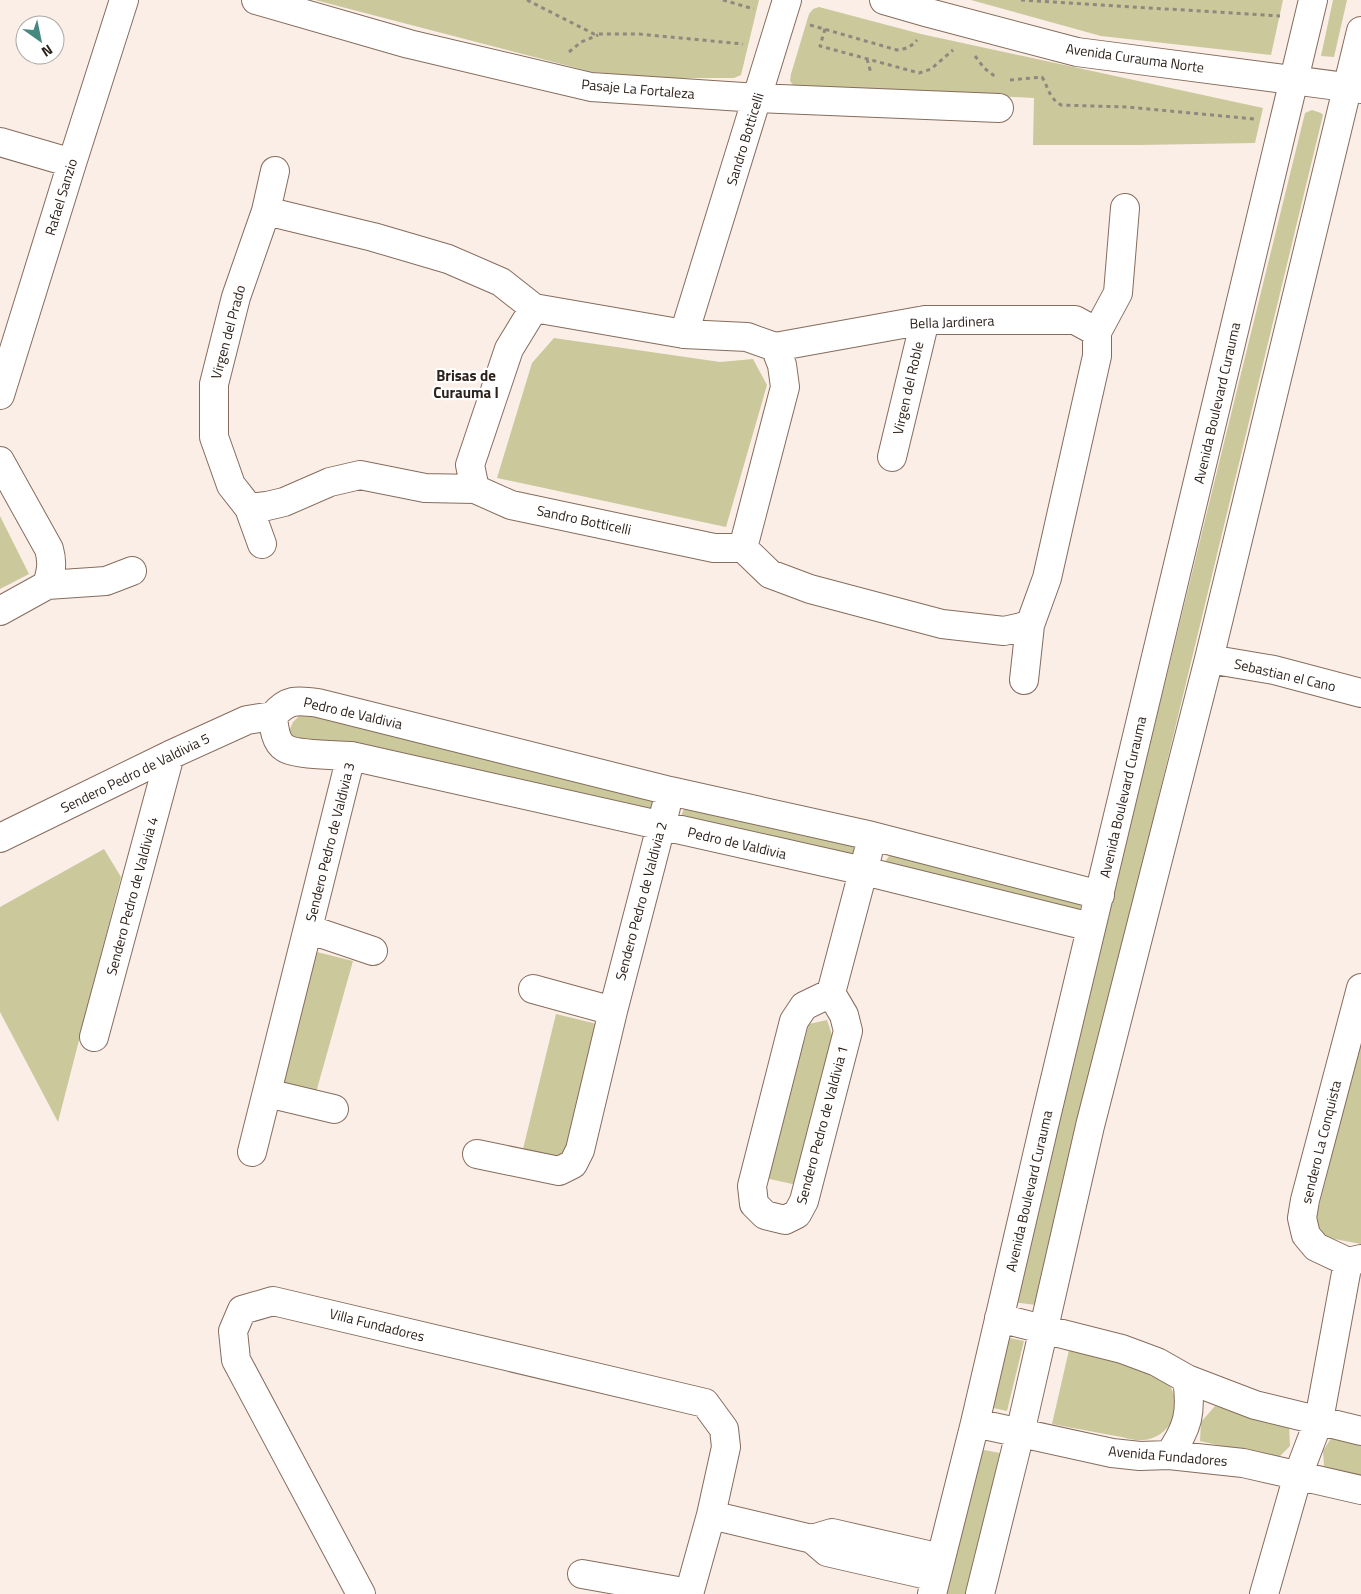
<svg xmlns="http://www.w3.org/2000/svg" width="1361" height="1594" viewBox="0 0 1361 1594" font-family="'Titillium Web',sans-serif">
<rect width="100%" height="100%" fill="#fbeee7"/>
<!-- green -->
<path fill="#cbc89c" d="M315 0H759L741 75 734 78H667L592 72Z
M971 0H1283L1271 55 1101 36Z
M1333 0H1347L1334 57 1321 56Z
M819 7 921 34 1263 108 1255 143 1139 145H1033L1034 98 793 85 790 81 791 74 809 14 813 9Z
M1312 110 1321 113 1323 115 1036 1305 1013 1302 1305 113Z
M554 338 720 362 753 359 767 385 726 527 497 478 532 363Z
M0 516 29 574 0 589Z
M302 713H312L658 799 651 812 382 748 329 743 317 746 291 736 289 731 293 722Z
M687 806 858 845 860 858 681 816 684 809Z
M104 849 121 877 58 1122 0 1012V907Z
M890 855 1082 900 1079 915 886 863V860Z
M313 951 353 961 315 1096 279 1083Z
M556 1014 597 1024 564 1159 523 1149Z
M827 1020 834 1041 797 1185 765 1178 809 1024Z
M1361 1039V1244L1324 1237 1314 1226Z
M1005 1337 1024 1341 1007 1411 989 1407Z
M1069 1350C1096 1357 1132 1362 1157 1375 1174 1383 1180 1404 1172 1420 1167 1432 1154 1440 1142 1440 1134 1441 1124 1437 1116 1436 1094 1432 1073 1428 1052 1424Z
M1215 1406 1289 1425 1290 1446 1277 1459 1200 1441 1201 1422Z
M1333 1435 1361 1442V1475L1324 1466 1323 1451Z
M979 1449 1000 1453 967 1594H945Z"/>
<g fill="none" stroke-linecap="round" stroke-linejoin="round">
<!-- minor casing -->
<g stroke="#866c5c" stroke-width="30">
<path id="minor" d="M256 0 409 44 591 87 758 98 999 108
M0 142 72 163
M266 211 275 171
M534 308 684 334 747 337 775 347 782 365 785 387 743 548H714L511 505 475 489 470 465 509 349Z
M1097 332 1118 293 1125 208
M684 334 787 0
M0 395 72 163 124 0
M892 457 925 320
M0 461 49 549C53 563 51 572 47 585L0 611
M475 489 425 488 360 475 330 482 284 502 267 506 249 508 231 485 214 437V384L236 297 266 211 373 237 448 259 501 282 534 308
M249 508 262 544
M743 548 770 574 810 589 942 624 1004 631 1030 625 1047 578 1097 356V332L1075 320H925L775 347
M47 585 106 581 132 571
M1209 659 1274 670 1361 693
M1024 680 1030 625
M0 838 170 755 247 720 273 716
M1091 927 864 871 351 756C338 755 295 755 285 748 275 742 274 727 273 716 287 699 297 700 318 703L670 791 872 836 1100 895
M308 929 373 951
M1361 988 1305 1200 1302 1218 1306 1235 1316 1247 1348 1262 1361 1259
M533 989 613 1011
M831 993 804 1006 794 1021 752 1186 754 1204 765 1215 785 1220 797 1214 804 1201 848 1031 844 1015 831 993 868 853
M94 1037 170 755
M267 1093 334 1109
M252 1152 351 756
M477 1154 559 1171 573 1164 580 1150 613 1011 666 807
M999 1318 1122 1349 1157 1362 1187 1379 1255 1405 1361 1431
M975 1423 1112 1453 1140 1456 1169 1455 1243 1463 1361 1490
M1169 1455C1188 1428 1192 1412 1187 1379
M711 1515 812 1539 827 1552 936 1577
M812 1539 832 1533 941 1558
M582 1574 689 1593
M361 1594 236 1360 233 1331 242 1310 273 1301 705 1403 724 1429 726 1447 711 1515 689 1594
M932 1594 975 1423 1046 1117 1313 0
M980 1594 1020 1433 1090 1126 1209 659 1361 31
M1264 1594 1298 1475 1319 1420 1348 1262"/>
</g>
<!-- major casing -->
<g stroke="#866c5c" stroke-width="30">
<path id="major" d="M884 0 929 13 1077 52 1361 89"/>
</g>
<!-- path -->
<path stroke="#92867f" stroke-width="3" stroke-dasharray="4 4" stroke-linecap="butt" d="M527 0 594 34H639L743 44
M723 0 754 9
M1021 0 1280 16
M810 25 897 50C906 49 911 47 917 40
M825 29 820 46 919 73 931 69 953 50
M569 52 581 42 598 35
M975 56 984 68 997 78
M867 59 871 73
M1010 80 1042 77C1049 88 1048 97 1061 105L1127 107 1255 119"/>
<!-- minor -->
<use href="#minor" stroke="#fff" stroke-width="28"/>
<!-- major -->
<use href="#major" stroke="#fff" stroke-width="28"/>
</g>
<g text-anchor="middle" stroke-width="4.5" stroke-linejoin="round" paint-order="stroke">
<!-- street labels -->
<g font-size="14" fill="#2d221b" stroke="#fff">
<text transform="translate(1135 58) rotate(8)" y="5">Avenida Curauma Norte</text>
<text transform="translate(638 89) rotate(5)" y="5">Pasaje La Fortaleza</text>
<text transform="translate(745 139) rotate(-73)" y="5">Sandro Botticelli</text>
<text transform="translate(61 197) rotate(-73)" y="5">Rafael Sanzio</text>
<text transform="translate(952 322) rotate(-2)" y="5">Bella Jardinera</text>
<text transform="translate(228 332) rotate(-75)" y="5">Virgen del Prado</text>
<text transform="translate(908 388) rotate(-77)" y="5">Virgen del Roble</text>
<text transform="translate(1217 403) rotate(-77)" y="5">Avenida Boulevard Curauma</text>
<text transform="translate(584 520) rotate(12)" y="5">Sandro Botticelli</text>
<text transform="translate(1285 675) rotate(13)" y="5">Sebastian el Cano</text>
<text transform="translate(353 713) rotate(13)" y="5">Pedro de Valdivia</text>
<text transform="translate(135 773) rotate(-26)" y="5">Sendero Pedro de Valdivia 5</text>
<text transform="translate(1123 797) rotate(-77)" y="5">Avenida Boulevard Curauma</text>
<text transform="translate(330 842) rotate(-76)" y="5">Sendero Pedro de Valdivia 3</text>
<text transform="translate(737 843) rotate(13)" y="5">Pedro de Valdivia</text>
<text transform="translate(132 896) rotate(-75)" y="5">Sendero Pedro de Valdivia 4</text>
<text transform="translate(641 901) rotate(-75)" y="5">Sendero Pedro de Valdivia 2</text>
<text transform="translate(822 1125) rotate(-75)" y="5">Sendero Pedro de Valdivia 1</text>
<text transform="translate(1321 1142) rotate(-76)" y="5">sendero La Conquista</text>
<text transform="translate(1029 1191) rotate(-77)" y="5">Avenida Boulevard Curauma</text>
<text transform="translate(377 1325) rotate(14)" y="5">Villa Fundadores</text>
<text transform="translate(1168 1456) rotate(5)" y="5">Avenida Fundadores</text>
</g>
<!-- neighbourhood labels -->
<g font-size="15" font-weight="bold" fill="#2d221b" stroke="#fff">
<text x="466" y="381">Brisas de<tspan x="466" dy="17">Curauma I</tspan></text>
</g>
</g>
<!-- north arrow -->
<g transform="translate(40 40) rotate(147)"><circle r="24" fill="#ffffff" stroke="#aba7a4"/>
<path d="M0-4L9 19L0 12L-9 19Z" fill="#44897f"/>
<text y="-8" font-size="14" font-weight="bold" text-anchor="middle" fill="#2d221b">N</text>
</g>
</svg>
